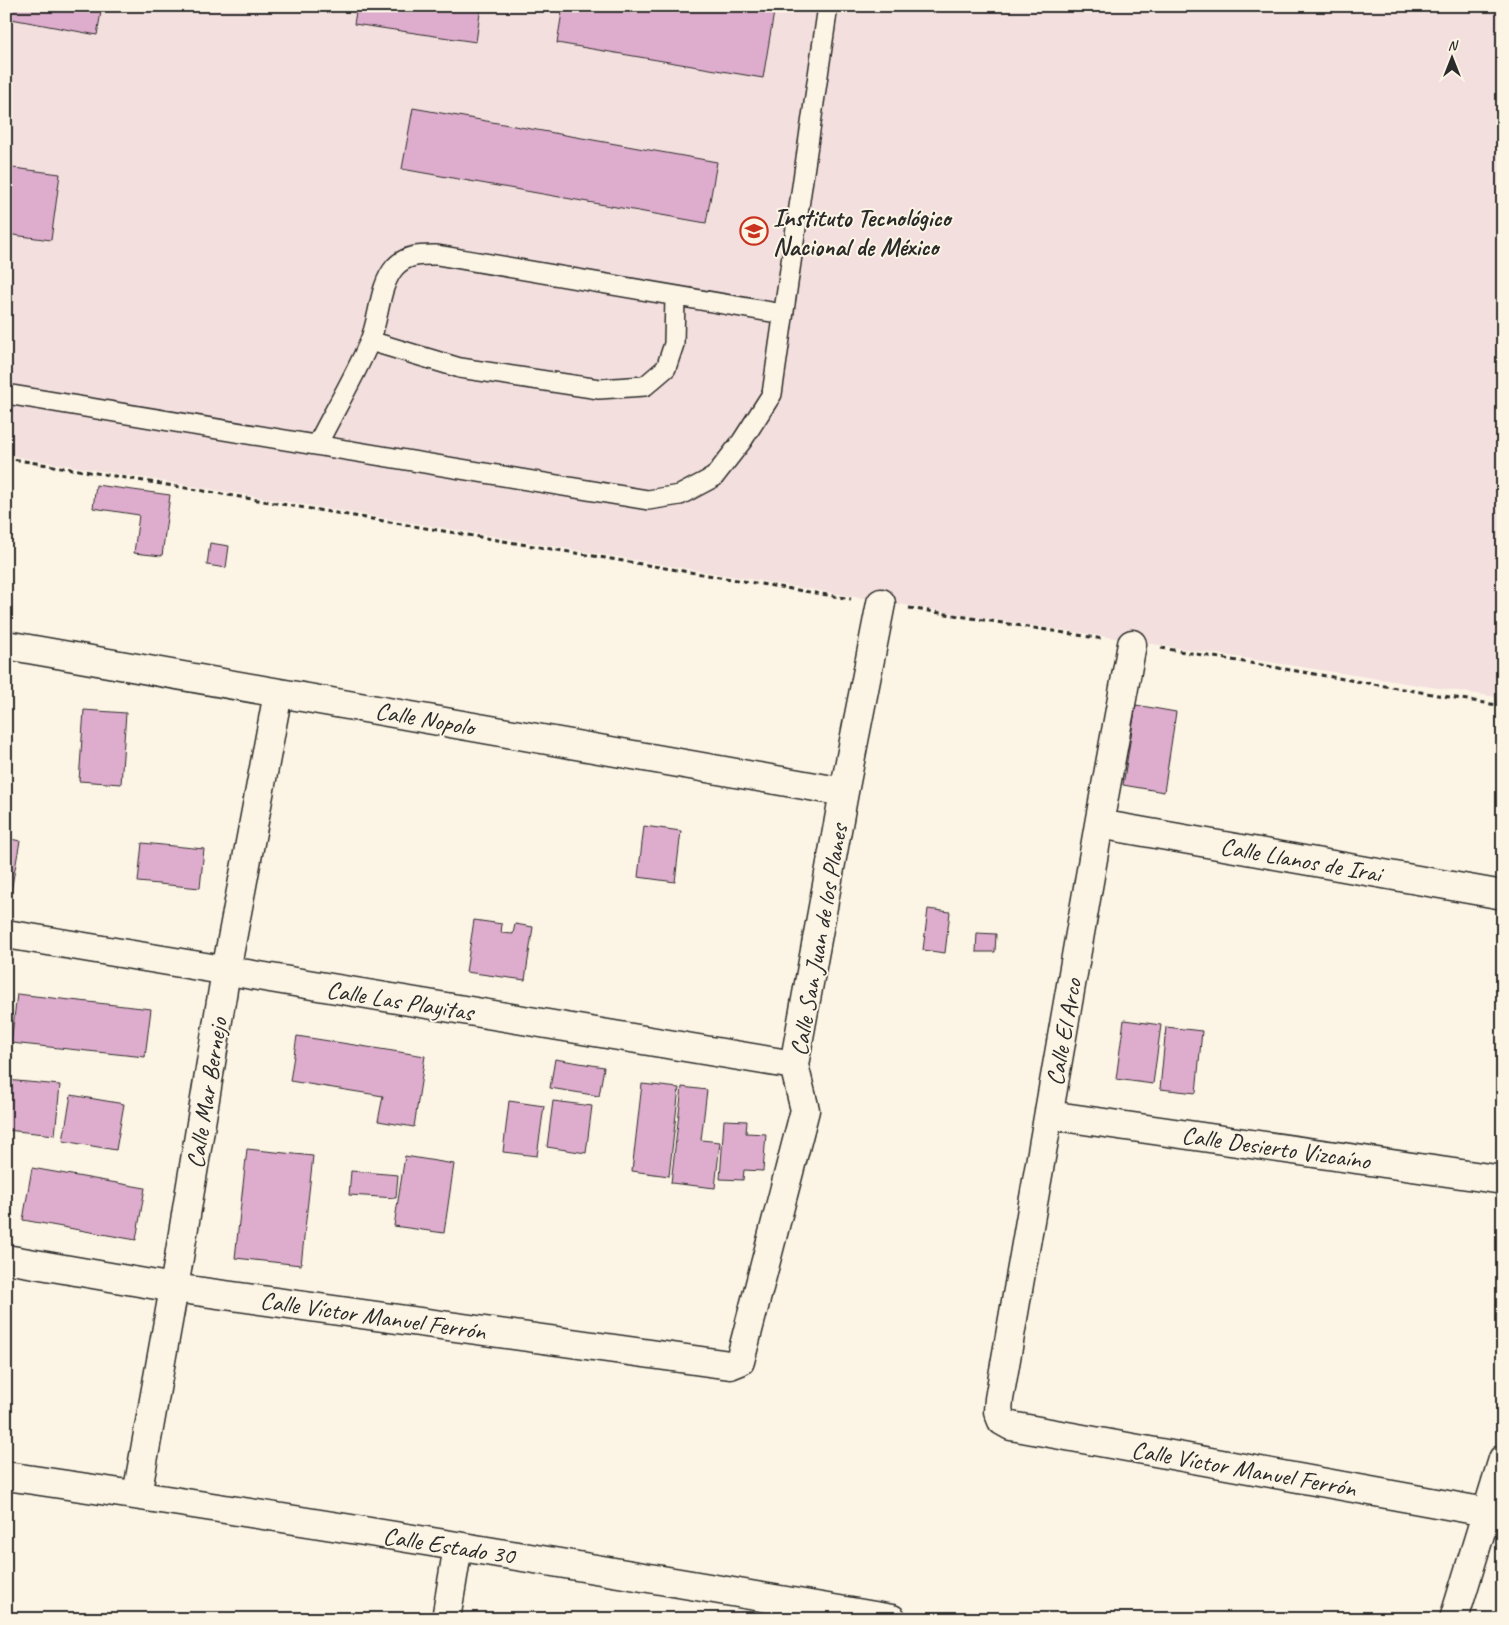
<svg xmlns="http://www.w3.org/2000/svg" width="1509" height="1625" viewBox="0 0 1509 1625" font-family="Caveat,sans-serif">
<rect width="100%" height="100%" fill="#fcf5e5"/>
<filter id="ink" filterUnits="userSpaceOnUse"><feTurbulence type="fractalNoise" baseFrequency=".02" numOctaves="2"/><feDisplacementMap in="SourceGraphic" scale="10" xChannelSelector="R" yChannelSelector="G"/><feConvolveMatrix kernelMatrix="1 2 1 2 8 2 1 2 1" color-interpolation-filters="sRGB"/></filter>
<g filter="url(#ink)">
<!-- built -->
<path fill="#f3dfde" d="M6 6H1503V698L977 617 6 455Z"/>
<!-- building -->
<path fill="#deadcd" stroke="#2b2b2b" d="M6 6H102L97 35 6 18Z
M357 6H481L476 42 354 24Z
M563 6H775L763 78 557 43Z
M413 108 717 162 706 223 402 169Z
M6 167 60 174 51 240 6 234Z
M96 485 170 495 162 556 134 553 139 515 93 508Z
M210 543 229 546 226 568 207 565Z
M1136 705 1176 712 1164 792 1123 785Z
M84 710 126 713 121 784 79 781Z
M644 826 681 831 675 882 638 877Z
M6 838 20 841 10 897H6Z
M142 843 204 849 200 888 138 882Z
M928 909 950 912 945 953 923 950Z
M474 920 502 924 501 933 513 934 515 924 533 927 525 980 466 972Z
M977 933 996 934 995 952H976Z
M17 994 151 1009 145 1057 11 1043Z
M1124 1020 1161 1025 1153 1084 1116 1079Z
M1166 1027 1202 1031 1196 1093 1160 1089Z
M297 1036 425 1056 414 1127 378 1121 383 1096 290 1081Z
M555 1059 604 1067 599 1096 550 1088Z
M6 1080 60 1085 55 1135 6 1130Z
M642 1084 679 1088 669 1176 632 1171Z
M682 1087 707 1090 701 1140 720 1142 715 1188 671 1183Z
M71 1095 124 1104 116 1150 63 1141Z
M509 1101 544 1106 537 1156 503 1152Z
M553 1101 592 1106 586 1153 547 1147Z
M724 1120 747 1121 746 1133 766 1134 763 1171 744 1170 743 1180 720 1179Z
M247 1149 313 1156 301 1265 235 1258Z
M405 1156 454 1164 444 1233 394 1226Z
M32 1168 145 1188 136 1240 23 1220Z
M351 1171 398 1175 396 1198 349 1195Z"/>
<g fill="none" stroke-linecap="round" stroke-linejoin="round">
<!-- service casing -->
<g stroke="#2b2b2b" stroke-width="22">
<path id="service" d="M370 341 460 368 599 389 645 386 666 368 674 344 675 296
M6 394 648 500 680 495 714 477 742 441 772 394 828 6
M317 445C334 411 354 378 369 343 380 319 378 287 395 267 407 254 421 255 437 255L783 314"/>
</g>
<!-- minor casing -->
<g stroke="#2b2b2b" stroke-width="31">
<path id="minor" d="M1132 644 1099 824 999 1399 998 1411 1002 1421 1011 1426 1486 1512
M6 645 844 792
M1099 824 1503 895
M6 934 794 1065
M1049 1115 1503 1180
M6 1259 174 1288 730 1365 740 1361 805 1110 794 1065 844 792 881 603
M6 1476C302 1519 597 1569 892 1619
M137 1495 174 1288 226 971 278 693
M446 1619 458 1546
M1454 1619 1503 1459"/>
</g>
<!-- path -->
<path stroke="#2b2b2b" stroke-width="3" stroke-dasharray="5 4" stroke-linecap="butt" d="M6 458 851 599
M909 608 1103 639
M1161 648 1503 706"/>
<!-- service -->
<use href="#service" stroke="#fcf5e5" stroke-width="19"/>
<!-- minor -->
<use href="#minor" stroke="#fcf5e5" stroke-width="28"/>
</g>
</g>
<!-- icons -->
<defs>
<g id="university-ring" transform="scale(1.4375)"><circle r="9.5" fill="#fcf5e5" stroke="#c8321e" stroke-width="1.5"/><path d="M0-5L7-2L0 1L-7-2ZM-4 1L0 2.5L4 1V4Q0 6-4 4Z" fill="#c8321e"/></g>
</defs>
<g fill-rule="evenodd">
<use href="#university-ring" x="754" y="231"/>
</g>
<g text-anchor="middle" stroke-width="4" stroke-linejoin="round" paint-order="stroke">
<!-- poi labels -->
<g font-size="25" font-weight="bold" fill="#2b2b2b" stroke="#fcf5e5" text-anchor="start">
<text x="773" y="226">Instituto Tecnológico<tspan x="773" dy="29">Nacional de México</tspan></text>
</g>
<!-- street labels -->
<g font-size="25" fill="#2b2b2b" stroke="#fcf5e5">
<text transform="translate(425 718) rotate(10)" y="9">Calle Nopolo</text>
<text transform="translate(1301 859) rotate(10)" y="9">Calle Llanos de Irai</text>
<text transform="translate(818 940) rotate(-80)" y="9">Calle San Juan de los Planes</text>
<text transform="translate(400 1000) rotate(9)" y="9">Calle Las Playitas</text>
<text transform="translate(1063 1032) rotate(-80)" y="9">Calle El Arco</text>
<text transform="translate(206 1093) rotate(-81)" y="9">Calle Mar Bernejo</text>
<text transform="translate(1276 1147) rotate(8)" y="9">Calle Desierto Vizcaíno</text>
<text transform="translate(373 1315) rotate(8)" y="9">Calle Víctor Manuel Ferrón</text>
<text transform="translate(1244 1468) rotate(10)" y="9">Calle Víctor Manuel Ferrón</text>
<text transform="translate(449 1545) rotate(9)" y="9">Calle Estado 30</text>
</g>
</g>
<!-- margin -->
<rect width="1509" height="1625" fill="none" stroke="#fcf5e5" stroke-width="25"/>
<rect x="12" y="12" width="1484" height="1600" fill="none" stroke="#2b2b2b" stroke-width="2" filter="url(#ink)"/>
<!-- north arrow -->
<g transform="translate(1452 58)" stroke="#fcf5e5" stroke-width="4" paint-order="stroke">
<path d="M0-4L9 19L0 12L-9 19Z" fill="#2b2b2b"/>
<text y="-8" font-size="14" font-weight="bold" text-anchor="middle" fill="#2b2b2b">N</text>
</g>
</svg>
